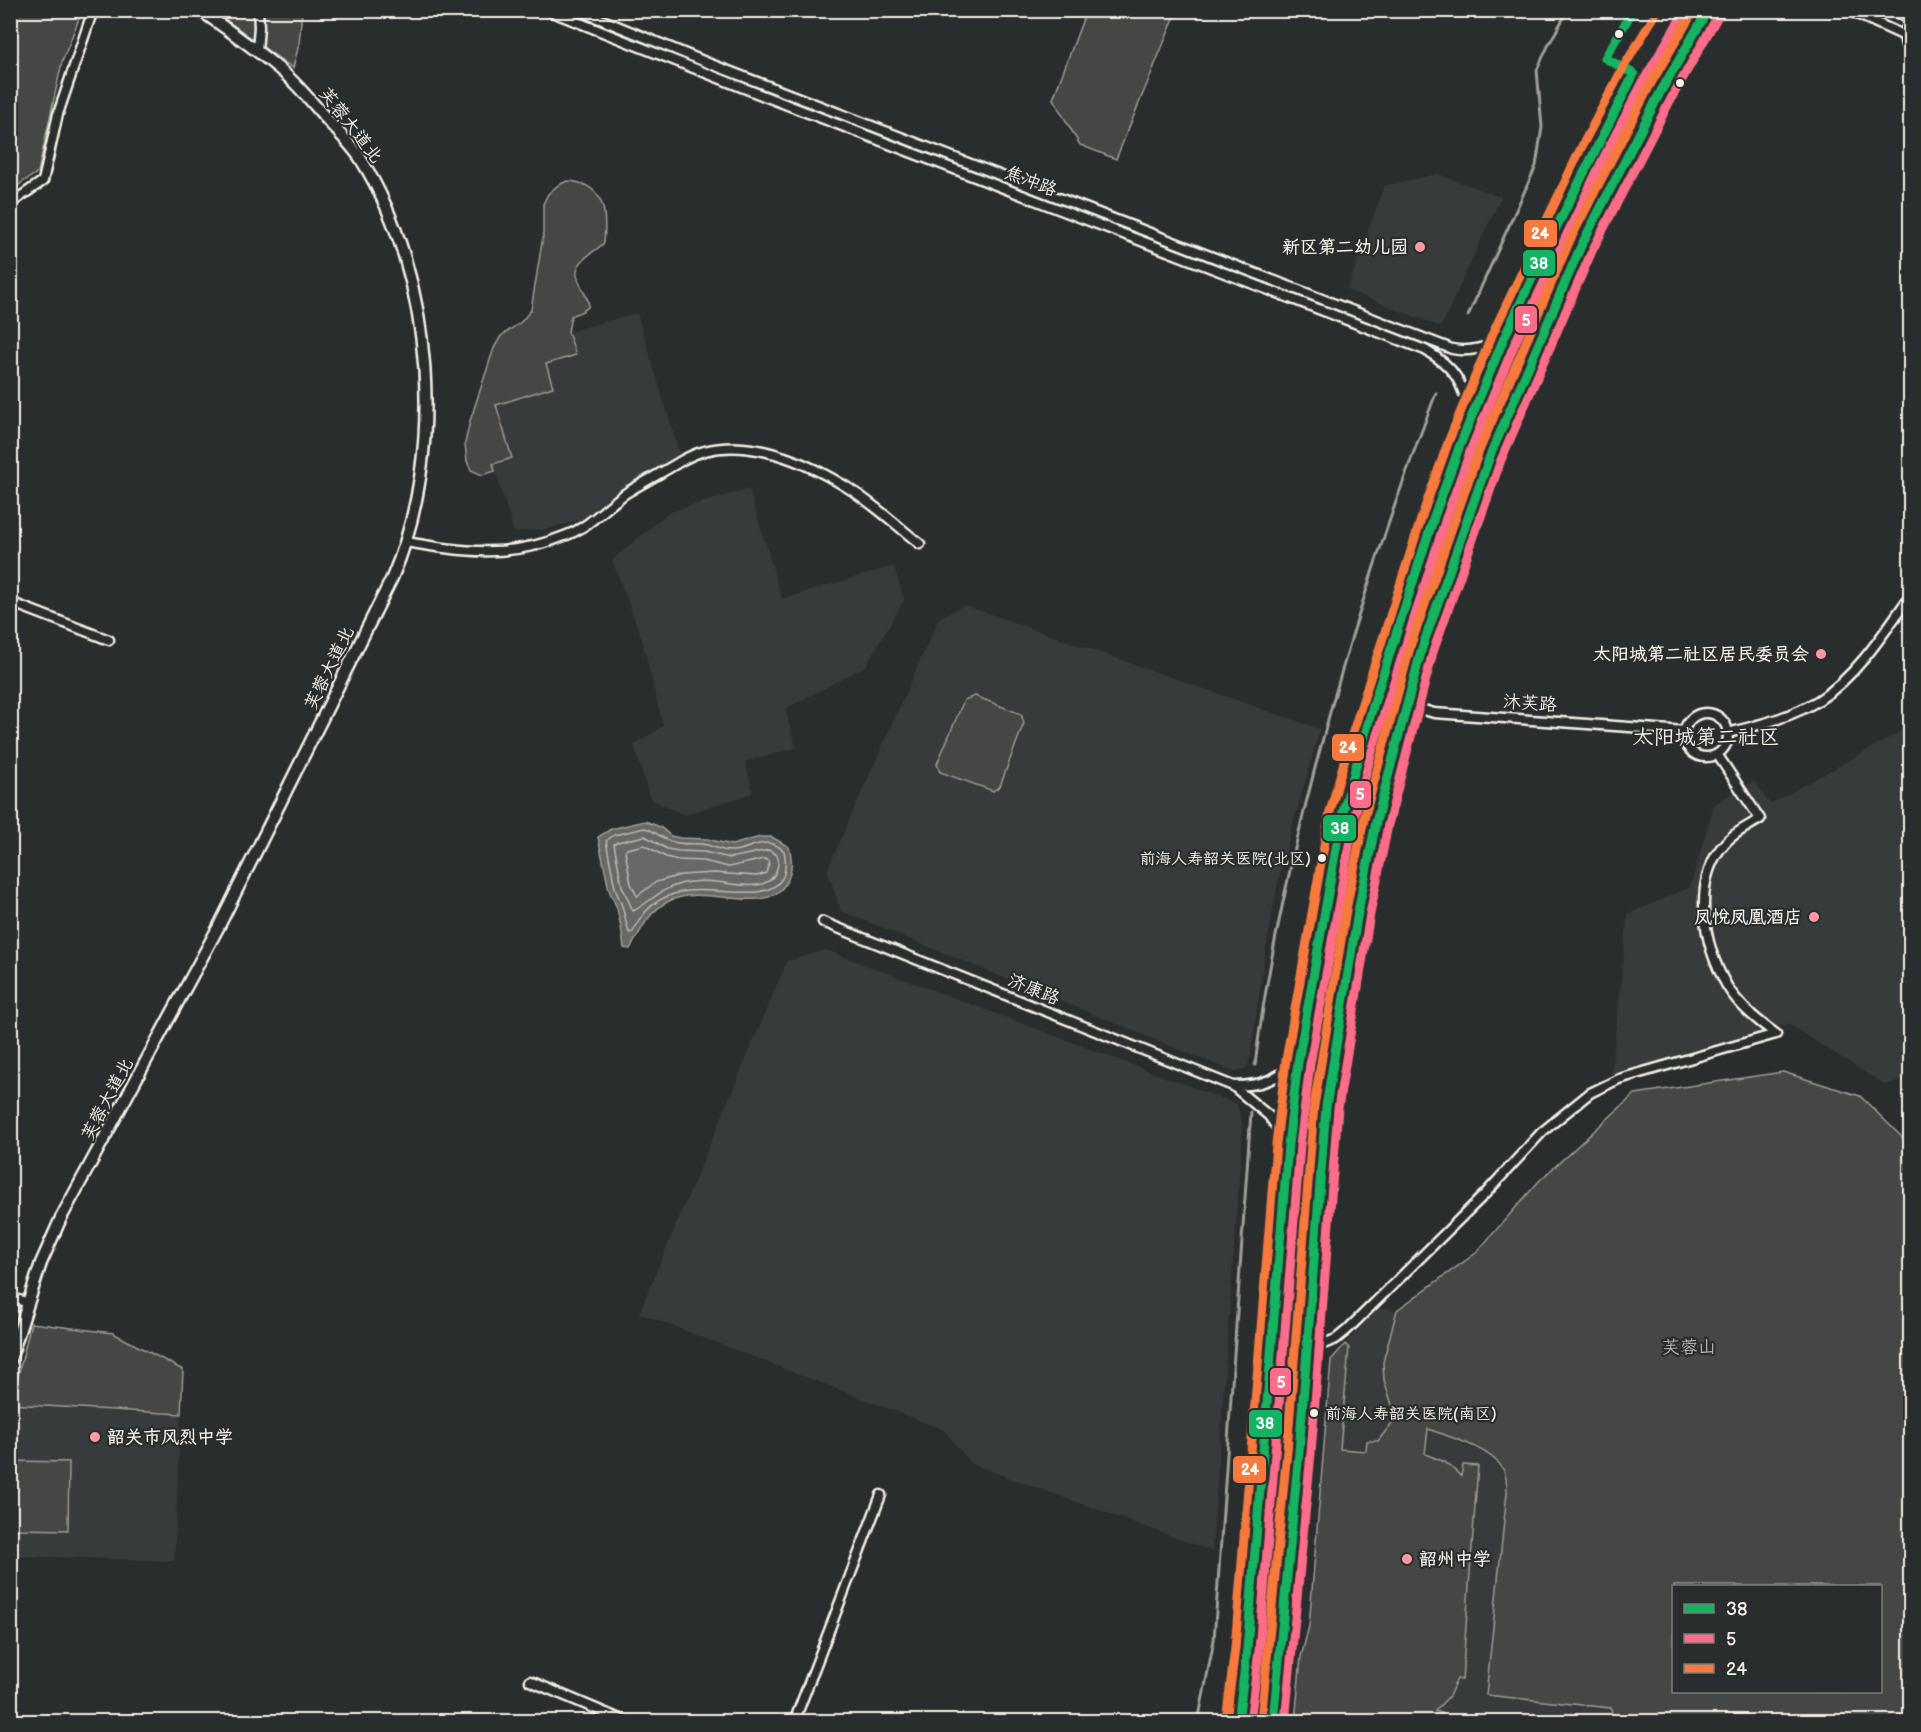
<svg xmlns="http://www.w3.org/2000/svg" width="1921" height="1732" viewBox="0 0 1921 1732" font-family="'Balsamiq Sans','LXGW WenKai TC',sans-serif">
<rect width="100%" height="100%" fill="#2a2d2e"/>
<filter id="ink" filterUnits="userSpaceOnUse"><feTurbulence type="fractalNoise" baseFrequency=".0167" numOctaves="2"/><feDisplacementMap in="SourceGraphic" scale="12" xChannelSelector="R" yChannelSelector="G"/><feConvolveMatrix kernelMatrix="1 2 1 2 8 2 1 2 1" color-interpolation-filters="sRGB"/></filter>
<g filter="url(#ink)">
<!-- built -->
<path fill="#373a3a" d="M1438 174 1501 197 1441 327 1347 290 1384 186Z
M637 313 680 455 621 489 587 518 548 529 514 532 493 464 512 458 496 405 553 387 546 364 575 355 568 332Z
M749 489 782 599 894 566 904 600 866 666 785 709 796 748 745 762 753 793 685 815 650 799 634 745 663 726 641 636 612 560 669 512Z
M964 605 1320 729 1292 827 1277 887 1265 953 1250 1059 1247 1068 1234 1072 841 911 827 870 939 618Z
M1910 715V1078L1885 1085 1788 1024 1611 1074 1628 914 1690 887 1714 805 1754 781 1770 804 1898 733Z
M826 950 1237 1104 1243 1125 1212 1551 971 1464 944 1430 639 1313 787 961Z
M1378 1308 1397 1310 1383 1362 1410 1422 1489 1455 1503 1470 1507 1492 1611 1708 1613 1721 1295 1722 1301 1657 1309 1626 1331 1360Z
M31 1323 113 1333 183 1370 174 1561 15 1556 13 1530 10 1529 11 1409Z"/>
<!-- green -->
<path fill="#444645" stroke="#9c9c96" stroke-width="1.5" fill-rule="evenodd" d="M11 10 82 11 62 62 38 172 11 190Z
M212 11H302L299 44 293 68Z
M1086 11H1177L1116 159 1080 145 1053 99Z
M567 181C605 183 607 212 604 243 596 251 579 259 577 271 575 282 592 300 588 307 585 311 575 314 571 316L568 332 576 355 546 364 553 387 496 405 512 458 493 464 495 471 482 475 471 470 467 461 465 443 470 421 494 348 501 336 521 322 531 310 543 236V204L548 194 557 186Z
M975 696 1021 714 1024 723 1000 786 993 791 940 772 937 764 964 700Z
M1783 1072 1860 1096 1910 1145V1721H1613L1611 1708 1486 1695 1507 1492C1507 1484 1506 1475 1503 1469 1491 1448 1449 1437 1428 1429L1425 1454 1445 1462 1461 1476 1463 1465 1478 1466 1462 1680 1457 1679 1449 1696 1435 1711 1442 1713 1443 1721H1295L1301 1657 1309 1626 1331 1360 1345 1344 1349 1348 1340 1449 1366 1451 1367 1441H1378L1399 1414 1392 1405 1384 1380 1383 1362 1397 1310 1476 1253 1540 1180 1635 1094ZM1674 1586H1880V1692H1674Z
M31 1323 113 1333 183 1370 181 1414 11 1404Z
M11 1461 69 1462 68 1530 11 1529Z"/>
<!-- water -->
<path fill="#676866" stroke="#9f9f9a" stroke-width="1.5" d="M645 821 660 827 671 836 680 838 707 839 732 845 760 837H772L789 847C796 871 787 896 759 899 729 902 696 887 667 902 647 913 641 931 630 949L624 948 621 927 617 908 609 890 598 837 611 829Z"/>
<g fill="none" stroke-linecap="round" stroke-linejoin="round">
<!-- shore -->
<path stroke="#bcbab4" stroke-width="1.5" d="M645 828C655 831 661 838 670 841 682 846 695 842 707 845 715 847 722 851 731 851 751 851 764 833 784 851 786 859 786 866 784 874 773 907 709 884 681 892 656 898 644 909 633 932L629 933 622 906 615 888 606 841 614 835Z
M645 836 667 849 679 851 704 852 730 858 769 850 777 855C779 860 779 863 777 868 771 894 736 884 717 882 706 881 691 881 680 884 658 890 651 902 633 911L622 886 614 844 617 842Z
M644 845 666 857 678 860 703 861 729 867 764 859 768 860 769 863 766 873 757 876 714 873 681 875 656 882 637 896 631 884 625 851 627 849Z"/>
<!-- stream -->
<path stroke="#9f9f9a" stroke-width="3" d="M1468 316 1536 166 1542 127 1537 70 1548 46 1568 10
M1255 1065C1267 966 1289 868 1314 772 1347 643 1388 517 1436 393
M1198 1722 1214 1640 1251 1112"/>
<!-- street casing -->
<g stroke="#f4f1e8" stroke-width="13">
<path id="street" d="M547 10 764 96 1425 350C1457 368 1461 382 1471 416
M578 10 708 63 1452 349C1471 353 1487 347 1504 338
M1848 10 1905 36
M1891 10 1910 19
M1910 22C1903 32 1903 42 1910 52
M257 51 259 27 258 10
M10 206 17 199 43 181 58 114 93 10
M406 542C465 552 509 559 567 535 590 526 606 507 626 493 644 482 663 472 681 461 732 430 799 458 845 486 872 502 896 525 920 544
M10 602 109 640
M1376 696 1434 713 1685 731
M1684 735a22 22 0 1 1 44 0a22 22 0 1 1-44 0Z
M1728 733C1759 725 1792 717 1819 700 1856 677 1886 630 1910 596
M1717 754 1760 819C1749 826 1735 832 1726 842 1690 880 1704 946 1727 986 1739 1006 1758 1021 1776 1034
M823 922 1233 1086 1269 1116 1288 1144
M1234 1086C1263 1086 1275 1079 1298 1062
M10 1298 27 1302
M1306 1351 1336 1339 1347 1330 1485 1194 1542 1132 1590 1093 1619 1079 1776 1034
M530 1681 627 1722
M794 1722 881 1495"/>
</g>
<!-- secondary casing -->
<g stroke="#f4f1e8" stroke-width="15">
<path id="secondary" d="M10 1360 41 1263 61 1218 219 926 392 578C446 453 434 277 362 161 354 148 341 135 330 123 315 106 301 88 284 73 258 50 229 31 200 10"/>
</g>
<!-- primary casing -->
<g stroke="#f4f1e8" stroke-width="16">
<path id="primary" d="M1238 1722 1247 1649 1288 1145 1298 1062 1342 815 1360 748 1434 517 1460 445 1504 338 1594 150 1634 74 1672 10
M1273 1722 1299 1452 1326 1107 1358 912 1376 822 1422 648 1490 456 1581 246 1661 91 1708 10"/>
</g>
<!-- street -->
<use href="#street" stroke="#2a2d2e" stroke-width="8"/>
<!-- secondary -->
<use href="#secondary" stroke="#2a2d2e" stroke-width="10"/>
<!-- primary -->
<use href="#primary" stroke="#2a2d2e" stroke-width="12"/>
<!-- bus-1 casing -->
<g stroke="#2a2d2e" stroke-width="14">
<path id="bus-1" d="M1238 1722 1247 1649 1288 1145 1298 1062 1342 815 1376 696 1434 517 1460 445 1504 338 1552 236 1634 74 1605 58 1633 10
M1273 1722 1299 1452 1326 1107 1358 912 1376 822 1422 648 1490 456 1581 246 1661 91 1708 10"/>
</g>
<!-- bus-2 casing -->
<g stroke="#2a2d2e" stroke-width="14">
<path id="bus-2" d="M1250 1722 1259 1650 1300 1146 1310 1064 1354 818 1372 751 1445 521 1471 449 1515 343 1605 155 1644 80 1682 16
M1285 1722 1311 1453 1338 1108 1370 914 1388 825 1433 652 1501 460 1592 251 1672 97 1718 16"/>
</g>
<!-- bus-3 casing -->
<g stroke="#2a2d2e" stroke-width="14">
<path id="bus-3" d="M1226 1721 1235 1648 1276 1144 1286 1060 1330 812 1349 744 1423 513 1449 440 1493 333 1583 144 1623 68 1658 10
M1261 1721 1287 1451 1314 1106 1346 910 1364 819 1411 644 1479 451 1570 240 1650 85 1694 10"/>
</g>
<!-- bus-1 -->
<use href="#bus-1" stroke="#13b361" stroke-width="9"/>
<!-- bus-2 -->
<use href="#bus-2" stroke="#fb6d88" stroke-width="9"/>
<!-- bus-3 -->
<use href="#bus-3" stroke="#f6793e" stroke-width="9"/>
</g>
</g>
<!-- markers -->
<g fill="#f4f1e8" stroke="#2a2d2e" stroke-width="2">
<circle cx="1619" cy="34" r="5"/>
<circle cx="1680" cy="83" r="5"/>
<circle cx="1322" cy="858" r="5"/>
<circle cx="1314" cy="1413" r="5"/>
</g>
<g fill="#ff9aa2" stroke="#2a2d2e" stroke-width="2">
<circle cx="1420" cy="247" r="6"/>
<circle cx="1821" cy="654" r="6"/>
<circle cx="1814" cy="917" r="6"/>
<circle cx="95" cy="1437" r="6"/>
<circle cx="1407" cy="1559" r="6"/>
</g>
<g text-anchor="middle" stroke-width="4.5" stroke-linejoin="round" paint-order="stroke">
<!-- bus labels -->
<g font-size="16" fill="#f4f1e8" stroke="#2a2d2e" text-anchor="end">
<text x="1311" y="864">前海人寿韶关医院(北区)</text>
<text x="1325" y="1419" text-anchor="start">前海人寿韶关医院(南区)</text>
</g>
<!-- street labels -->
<g font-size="18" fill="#f4f1e8" stroke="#2a2d2e">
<text transform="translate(351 125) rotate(52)" y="6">芙蓉大道北</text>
<text transform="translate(1031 181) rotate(21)" y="6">焦冲路</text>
<text transform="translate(329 668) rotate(-64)" y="6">芙蓉大道北</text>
<text transform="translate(1530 703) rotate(4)" y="6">沐芙路</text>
<text transform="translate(1034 989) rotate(22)" y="6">济康路</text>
<text transform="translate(107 1099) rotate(-62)" y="6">芙蓉大道北</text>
</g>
<!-- poi labels -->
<g font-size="18" font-weight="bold" fill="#f4f1e8" stroke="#2a2d2e" text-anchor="end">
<text x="1408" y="253">新区第二幼儿园</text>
<text x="1809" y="660">太阳城第二社区居民委员会</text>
<text x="1802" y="923">凤悦凤凰酒店</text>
<text x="107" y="1443" text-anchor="start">韶关市风烈中学</text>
<text x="1419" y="1565" text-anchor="start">韶州中学</text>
</g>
<!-- park labels -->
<g font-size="18" fill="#b6b5af" stroke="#2a2d2e">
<text x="1689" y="1353">芙蓉山</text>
</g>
<!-- quarter labels -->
<g font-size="21" fill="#f4f1e8" stroke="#2a2d2e">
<text x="1706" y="744">太阳城第二社区</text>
</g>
</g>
<g stroke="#2a2d2e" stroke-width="2">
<rect x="1523" y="219" width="35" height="29" rx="6" fill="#f6793e"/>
<rect x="1522" y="249" width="34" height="28" rx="6" fill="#13b361"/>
<rect x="1514" y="305" width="24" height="29" rx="6" fill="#fb6d88"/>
<rect x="1331" y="733" width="34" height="29" rx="6" fill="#f6793e"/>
<rect x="1349" y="780" width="23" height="29" rx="6" fill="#fb6d88"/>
<rect x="1322" y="814" width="35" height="28" rx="6" fill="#13b361"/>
<rect x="1269" y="1367" width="23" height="29" rx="6" fill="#fb6d88"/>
<rect x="1248" y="1409" width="35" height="29" rx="6" fill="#13b361"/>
<rect x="1232" y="1455" width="35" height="29" rx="6" fill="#f6793e"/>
</g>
<g font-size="16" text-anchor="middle" font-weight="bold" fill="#fff">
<text x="1540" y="239">24</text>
<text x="1539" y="269">38</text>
<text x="1526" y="326">5</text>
<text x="1348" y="753">24</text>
<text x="1360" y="800">5</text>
<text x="1340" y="834">38</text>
<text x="1281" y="1388">5</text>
<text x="1265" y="1429">38</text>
<text x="1250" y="1475">24</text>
</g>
<!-- margin -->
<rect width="1921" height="1732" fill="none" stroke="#2a2d2e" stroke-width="36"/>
<rect x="18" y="18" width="1885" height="1696" fill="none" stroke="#f4f1e8" stroke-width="2" filter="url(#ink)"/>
<!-- legend -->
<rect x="1672" y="1585" width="210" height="108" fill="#2a2d2e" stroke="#7b7b78" stroke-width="1.5"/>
<rect x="1684" y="1604" width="30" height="9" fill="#13b361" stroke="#7b7b78" stroke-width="1.5"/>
<text x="1726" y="1615" font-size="18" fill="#f4f1e8">38</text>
<rect x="1684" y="1634" width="30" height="9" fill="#fb6d88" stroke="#7b7b78" stroke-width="1.5"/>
<text x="1726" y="1645" font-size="18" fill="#f4f1e8">5</text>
<rect x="1684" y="1664" width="30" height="9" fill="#f6793e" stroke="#7b7b78" stroke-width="1.5"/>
<text x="1726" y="1675" font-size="18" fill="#f4f1e8">24</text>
</svg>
